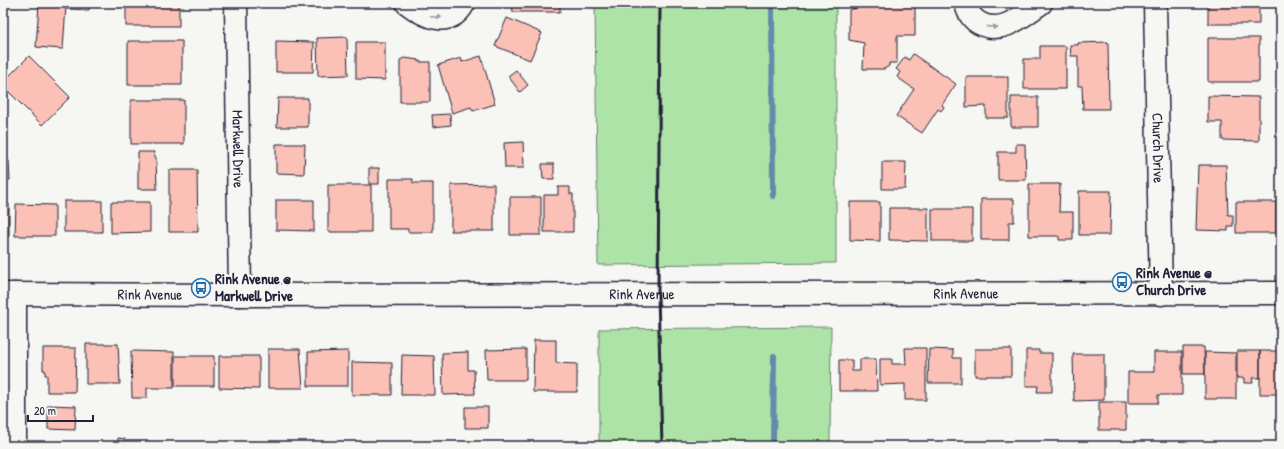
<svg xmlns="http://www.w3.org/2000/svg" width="1284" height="449" viewBox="0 0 1284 449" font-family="'Patrick Hand',sans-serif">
<rect width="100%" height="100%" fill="#f6f6f2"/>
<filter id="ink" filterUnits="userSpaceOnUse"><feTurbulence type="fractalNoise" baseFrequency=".025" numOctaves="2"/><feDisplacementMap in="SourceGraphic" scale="8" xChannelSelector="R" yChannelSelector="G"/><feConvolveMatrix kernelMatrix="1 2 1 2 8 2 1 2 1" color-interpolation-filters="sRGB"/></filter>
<g filter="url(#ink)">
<!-- grass -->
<path fill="#ade3a6" stroke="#688270" d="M595 3H836V263L598 265Z
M831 327 830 446H599V329Z"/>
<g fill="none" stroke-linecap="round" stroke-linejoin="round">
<!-- stream -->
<path stroke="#668aab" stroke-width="6" d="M772 3 773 196
M773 446 774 356"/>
</g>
<!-- building -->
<path fill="#fcc1b6" stroke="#22223b" d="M67 3H89V10L67 9Z
M126 3H179V26H126Z
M512 3H560V12H513Z
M863 3H915V36H897V63H889V66L884 69H863L864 43 849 40V10L863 6Z
M1208 3H1259V24H1208Z
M39 4 66 6 63 49 36 47Z
M507 18 542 33 530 60 495 46Z
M347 37 348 75 318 76 317 38Z
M1208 38H1259V82H1208Z
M128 41H182V85H128Z
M276 41 314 42 313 72H276Z
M356 42H385V80L356 79Z
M1108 42 1109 109H1083L1082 86H1078V56H1071L1070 45H1078V43Z
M1040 46H1066V89H1024V59H1040Z
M913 54 956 84 942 105 944 107 941 111 938 109 922 133 896 116 914 89 897 77 900 72 896 69 905 57 909 60Z
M29 56 70 97 42 125 9 92 3 96V82Z
M481 56 495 104 473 111 471 107 452 113 438 65 461 58 462 62Z
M404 58 419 60V62H430V102H400V60Z
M516 70 528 85 520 92 508 76Z
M966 77H1008V118H986V106L966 107Z
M1208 96 1259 97V141L1222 140V122H1208Z
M1011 97H1038V127H1011Z
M278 98H308V127H277Z
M131 100H184V144H131Z
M450 114 451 125 433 127 432 115Z
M523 142 524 168H505L504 143Z
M276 144H305L304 174 276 173Z
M1016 144H1025L1026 180H998V152H1016Z
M138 152H154V157H156L157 189H138Z
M3 161H9L10 180H3Z
M882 162H906L905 189H882Z
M542 164H554V179H543Z
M1198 165H1226L1228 215H1233V226H1228V231L1196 230Z
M369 168H379V184H369Z
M169 170H197L198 232H169Z
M389 179H413V183H433V232H408V229H389Z
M494 184V231H451V185Z
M1029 184H1060L1059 212H1073V240H1059V236H1029Z
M328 185H371V232H328Z
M558 187H570V194H573V232H544V195H558Z
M1079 191H1111L1110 235H1079Z
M510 197H541V235H510Z
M981 199H1014V222H1009V240H981Z
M276 200H314V231L276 230Z
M64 201H102V232H64Z
M111 202H150V232L111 233Z
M850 202H880V241L850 240Z
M1236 202H1276V233H1236Z
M3 204H9V236H3Z
M16 204 55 205V236H15Z
M889 208H928V241L889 240Z
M932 209H972V241H932Z
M534 340H556V363L577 364V392H533Z
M86 344H118L120 384H86Z
M1183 347H1204L1205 374H1183Z
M43 348H76L75 392H47V375H45V370H43Z
M905 348H926V400H905V384L880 385V359H892V364H906Z
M268 349H300L303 388H268Z
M526 349V380H487L486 350Z
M929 349 953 350V358H961V383H928Z
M975 349H1011V376H975Z
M1026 350H1039V353H1052V392H1037L1038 386H1026Z
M131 351 174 352V388H147V398H132Z
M348 351V386H308V352Z
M1237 351H1260V378H1252L1253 383H1244V378H1237Z
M1260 351H1281V394H1260Z
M468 352V370H474L475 394 443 395 442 353Z
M1154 352H1182V395H1158V403H1128V372H1154Z
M1205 352 1236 353V399H1205Z
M1073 354H1104V400L1074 401Z
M402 355 434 356 435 395H401Z
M175 356H214V386H175Z
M219 356H259V389L219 388Z
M860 359H876L877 391H839V360H852V371H860Z
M352 362 392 363V395H352Z
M1099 402H1126V430H1099Z
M48 405 76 406 75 430 48 429Z
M465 407H488V428H465Z
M118 438 125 439V446H118Z
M922 444H944V446H922Z"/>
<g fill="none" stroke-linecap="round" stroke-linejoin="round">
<!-- street casing -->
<g stroke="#22223b" stroke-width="25">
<g id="street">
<path id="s1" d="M236 3 240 295"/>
<path d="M407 3C424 16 450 30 464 3"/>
<path d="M966 3C967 11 972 19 979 23 1002 36 1023 15 1041 3"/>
<path id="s2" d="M1155 3 1161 294"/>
<path d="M15 294V446"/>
</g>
</g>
<!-- secondary casing -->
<g stroke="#22223b" stroke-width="25">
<g id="secondary">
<path id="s3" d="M3 294 240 295 1281 293"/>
</g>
</g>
<!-- street -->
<use href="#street" stroke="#f6f6f2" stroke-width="22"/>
<!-- secondary -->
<use href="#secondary" stroke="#f6f6f2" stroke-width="22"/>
<!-- rail -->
<path stroke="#22223b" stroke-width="3" d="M660 3 658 294 662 446"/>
</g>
<!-- one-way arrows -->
<defs><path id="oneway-solid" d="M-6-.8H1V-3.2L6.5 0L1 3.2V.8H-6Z"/></defs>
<g fill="#9797a0">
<use href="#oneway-solid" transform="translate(436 17) rotate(2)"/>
<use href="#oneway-solid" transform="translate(992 27) rotate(4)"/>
</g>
</g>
<!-- icons -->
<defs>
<g id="bus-ring" transform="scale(1)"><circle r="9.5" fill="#f6f6f2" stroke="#1f6fb2" stroke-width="1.5"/><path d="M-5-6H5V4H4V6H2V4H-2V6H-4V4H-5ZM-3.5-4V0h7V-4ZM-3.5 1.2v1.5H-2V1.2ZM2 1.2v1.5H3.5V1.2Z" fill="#1f6fb2"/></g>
</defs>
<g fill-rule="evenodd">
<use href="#bus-ring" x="1122" y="282"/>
<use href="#bus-ring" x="201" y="288"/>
</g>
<g text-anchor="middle" stroke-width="4" stroke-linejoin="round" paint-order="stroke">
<!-- street labels -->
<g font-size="15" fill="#22223b" stroke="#f6f6f2">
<text dy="5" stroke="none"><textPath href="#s2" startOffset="145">Church Drive</textPath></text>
<text dy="5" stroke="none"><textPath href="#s1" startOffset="146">Markwell Drive</textPath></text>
<text dy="5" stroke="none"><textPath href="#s3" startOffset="147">Rink Avenue</textPath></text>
<text dy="5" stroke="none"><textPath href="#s3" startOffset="639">Rink Avenue</textPath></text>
<text dy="5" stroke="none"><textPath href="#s3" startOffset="963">Rink Avenue</textPath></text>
</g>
<!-- poi labels -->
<g font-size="15" font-weight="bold" fill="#22223b" stroke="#f6f6f2" text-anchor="start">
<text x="1136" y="278">Rink Avenue @<tspan x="1136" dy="17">Church Drive</tspan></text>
<text x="215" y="284">Rink Avenue @<tspan x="215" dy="17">Markwell Drive</tspan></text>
</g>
</g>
<!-- margin -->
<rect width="1284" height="449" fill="none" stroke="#f6f6f2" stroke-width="16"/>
<rect x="8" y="8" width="1268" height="433" fill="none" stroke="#22223b" stroke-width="1.5" filter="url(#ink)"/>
<!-- scale -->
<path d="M28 415v6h65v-6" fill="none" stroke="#22223b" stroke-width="2"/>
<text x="34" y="415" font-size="12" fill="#22223b" stroke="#f6f6f2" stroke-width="3" paint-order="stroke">20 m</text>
</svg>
